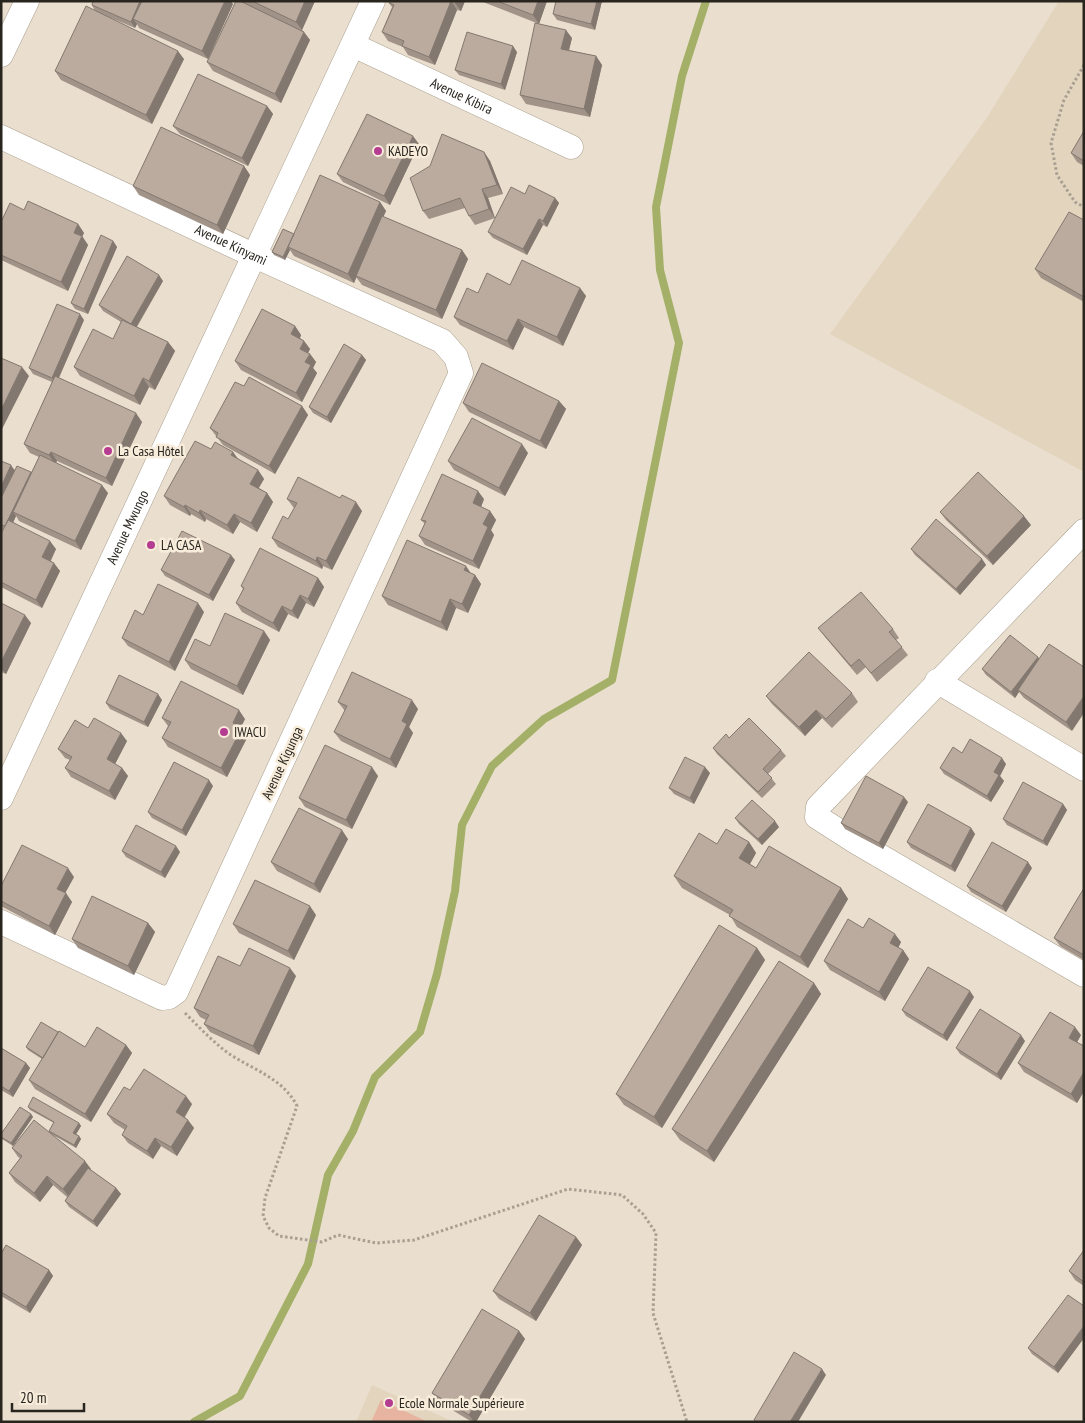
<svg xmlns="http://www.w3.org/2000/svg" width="1085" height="1423" viewBox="0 0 1085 1423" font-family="'PT Sans Narrow',sans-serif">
<rect width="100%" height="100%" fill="#eadfce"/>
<!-- built -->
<path fill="#e3d4bd" d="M1059 1H1084V472L830 334 986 119Z
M372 1385 454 1422H356Z"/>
<!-- pitch -->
<path fill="#e7b4a2" d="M381 1400 428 1422H371Z"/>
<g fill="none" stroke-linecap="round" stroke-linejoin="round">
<!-- stream -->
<path stroke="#a4b068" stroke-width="8" d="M194 1422 240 1396 308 1264 328 1175 353 1131 375 1077 420 1032 437 974 455 891 462 825 492 766 544 719 612 680 679 343 660 270 656 207 682 76 706 1"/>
<!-- minor casing -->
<g stroke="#aba090" stroke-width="25">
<g id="minor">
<path id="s1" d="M353 45 571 147"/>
<path d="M1 55 27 1"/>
<path id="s2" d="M1 137 253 255 442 341 456 357 461 373 176 992 169 997 162 998 1 922"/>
<path d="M1084 531 818 807 817 817 856 842 1084 975"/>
<path d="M937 681 1084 769"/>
<path id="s3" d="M1 798 373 1"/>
</g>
</g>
<!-- path -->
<path stroke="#a89f92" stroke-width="3" stroke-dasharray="2.5 2.5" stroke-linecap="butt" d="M1084 65 1064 100 1051 143 1057 175 1075 202 1084 207
M185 1013C199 1027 212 1041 228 1053 253 1070 283 1078 297 1106L265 1198 263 1216 269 1228 279 1236 322 1242 338 1235 376 1243 414 1240 568 1189 622 1195 643 1214 656 1233 653 1313 687 1422"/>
<!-- minor -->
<use href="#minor" stroke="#fff" stroke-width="24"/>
</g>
<!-- wall -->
<path fill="#a19388" d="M236 1H315L302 30 310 40 281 103 213 71 207 62Z
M465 1 461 11 457 10 435 65 408 55 403 47 388 41 382 32 392 7 389 3Z
M482 1H547L539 24 483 2Z
M556 1H602L595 30 557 20 553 14Z
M233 4 208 59 139 28 137 24 135 28 104 15 184 59 152 124 61 80 55 71 95 11 92 5Z
M572 38 569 50 596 56 602 65 590 117 526 104 520 95Z
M517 52 505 90 459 75 455 70Z
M267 106 273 114 248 166 180 134 173 126Z
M1084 131V166L1077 162 1071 153Z
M419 144 390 205 343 182 337 174Z
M484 152 490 161 503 194 488 198 495 218 475 225 469 216 465 208 429 219 423 211Z
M244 166 250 175 223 234 139 195 133 186Z
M525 194 555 198 559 203 547 227 543 225 527 255 493 238 488 232Z
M380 202 386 211 383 217 462 250 468 259 442 319 362 285 356 277 354 283 294 256 290 250 285 260 274 255 272 252 294 234Z
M1084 220V302L1041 278 1035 269Z
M1 222 78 224 84 233 82 236 88 245 68 291 1 260Z
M113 241 117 247 88 314 75 309 71 303Z
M163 281 137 327 168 342 175 351 155 390 149 387 140 405 80 376 74 367 113 339 121 322 103 311 99 305Z
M510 285 580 288 586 296 563 346 524 327 513 350 460 325 454 317 478 293Z
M84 320 59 378 142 422 112 486 57 461 56 463 108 493 81 550 19 521 16 516 13 522 56 549 51 561 60 571 42 608 1 587V534L3 530 1 529V461L15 470 31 472V473L39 457 30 453 24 444 52 382 33 374 29 368Z
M295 326 301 335 300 338 304 341 310 349 308 353 310 354 316 362 313 368 317 373 302 402 241 370 235 361Z
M362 355 366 360 331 423 313 413 309 407Z
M244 386 302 406 308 415 275 474 223 445 210 428Z
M559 401 566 409 546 449 469 412 463 403Z
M211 449 233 452 237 459 258 470 264 479 259 488 267 493 273 502 257 532 240 522 233 534 206 519 205 522 191 514 190 516 170 505 164 496Z
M528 453 505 496 454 470 448 461Z
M287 499 362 511 332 570 323 566 322 569 278 547 272 538 288 519 294 508Z
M484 499 481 507 490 511 496 520 491 530 494 535 479 569 425 545 419 536 425 524 421 520Z
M940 512 1031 525 993 565 946 520Z
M911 549 982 559 986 565 960 595 915 555Z
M235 560 213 601 165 576 161 570Z
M471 573 475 575 481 584 468 613 456 608 447 631 388 605 382 596Z
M318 578 324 587 314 607 306 603 298 619 288 614 279 632 242 612 236 603 243 589 241 586Z
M1 603 31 623 6 674 1 672Z
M204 612 175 671 128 646 122 638 143 615Z
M818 628 893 629 899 638 896 640 908 655 877 682 866 667 857 675 825 637Z
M264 631 270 640 243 695 191 669 185 660Z
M1039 658 1072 731 1024 698 1019 692 1015 698 986 675 982 669Z
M852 693 858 702 832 728 822 718 805 736 772 704 766 696Z
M162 700 148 727 110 709 106 703Z
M338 702 418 709 409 727 413 733 396 768 341 741 334 732 345 711Z
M162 718 245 719 241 727 248 736 227 777 168 747 162 738 168 726Z
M88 728 127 741 115 764 122 768 128 776 115 800 71 777 65 768 70 760 65 758 58 749Z
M729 738 781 750 786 756 768 774 776 784 762 798 717 754 713 748Z
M962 753 1006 764 1000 776 1004 781 991 802 944 774 940 768Z
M710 773 694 804 674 794 669 788Z
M378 776 352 829 305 807 299 798Z
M213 786 186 836 152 818 148 812Z
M908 802 883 849 845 829 841 823Z
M1063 804 1067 810 1047 846 1007 825 1003 819Z
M735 818 779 827 762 845 739 824Z
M971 828 975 834 955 872 911 848 907 842Z
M348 839 320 893 277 871 271 862Z
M749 842 756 853 750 864 756 868 841 888 848 899 808 968 737 927 730 915 682 888 674 876 717 844Z
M122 851 180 852 165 878 126 857Z
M1032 868 1006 912 971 892 967 886Z
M74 877 65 893 72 902 55 935 1 906V886Z
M1084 888V960L1060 946 1054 938Z
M316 915 294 960 239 933 233 924Z
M148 923 155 932 134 975 78 948 72 939Z
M863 928 901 942 898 948 903 950 909 959 885 1001 830 970 824 961Z
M757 948 765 960 662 1128 624 1105 616 1094Z
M240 966 296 976 259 1055 210 1032 204 1024 206 1020 200 1017 194 1008Z
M814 983 821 994 714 1162 680 1140 672 1129Z
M974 997 947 1041 906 1016 902 1010Z
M58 1032 85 1047 126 1045 132 1053 91 1122 35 1089 29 1080 42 1059 28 1050 26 1047Z
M1081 1035 1077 1042 1084 1046V1091L1077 1103 1024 1072 1018 1063Z
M1025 1041 1001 1080 960 1054 956 1048Z
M1 1048 26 1063 30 1068 13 1097 1 1090Z
M130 1090 192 1104 185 1117 194 1128 177 1156 161 1146 153 1159 128 1143 122 1135 125 1130 114 1123 107 1114Z
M28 1107 79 1123 81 1126 76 1134 79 1136 81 1139 76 1148 51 1134 49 1131 54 1123 30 1110Z
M31 1114 33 1117 13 1146 2 1139 1 1134Z
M12 1148 91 1169V1170L116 1188 121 1194 97 1227 69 1207 65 1201 67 1197 53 1185 40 1202 15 1182 9 1173 20 1158 18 1157Z
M576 1237 582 1245 536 1321 499 1299 493 1291Z
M1084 1250V1286L1075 1280 1069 1271Z
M1 1254 49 1270 53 1276 30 1313 1 1296Z
M1084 1306V1338L1058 1373 1032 1354 1028 1348Z
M519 1331 525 1339 476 1422H472L439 1402 432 1393Z"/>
<!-- shaded-wall -->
<path fill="#83786f" d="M140 1H147L133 19 137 24 135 28 131 22Z
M225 1H231L233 4 208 59 202 51Z
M305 1H315L302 30 296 22Z
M451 1 457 10 435 65 429 57Z
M456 1H465L461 11 455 3Z
M538 1H547L539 24 533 15Z
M597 1H602L595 30 591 24Z
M566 30 572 38 567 58 561 49Z
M304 32 310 40 281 103 275 94Z
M513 46 517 52 505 90 501 84Z
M178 51 184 59 152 124 146 115Z
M596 56 602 65 590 117 584 109Z
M267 106 273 114 248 166 242 158Z
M413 136 419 144 390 205 384 196Z
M484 152 490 161 503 194 497 185Z
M244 166 250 175 223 234 217 225Z
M482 189 488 198 495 218 489 209Z
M555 198 559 203 547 227 543 221Z
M380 202 386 211 354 283 348 274Z
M539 219 543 225 527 255 523 249Z
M78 224 84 233 80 241 74 233Z
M82 236 88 245 68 291 61 282Z
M113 241 117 247 88 314 84 309Z
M288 247 290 250 285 260 283 257Z
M462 250 468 259 442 319 436 310Z
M159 275 163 281 135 329 131 324Z
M580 288 586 296 563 346 557 337Z
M80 314 84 320 56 384 52 378Z
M518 319 524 327 513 350 507 341Z
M295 326 301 335 298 343 291 334Z
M304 341 310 349 306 357 300 349Z
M168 342 175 351 155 390 149 381Z
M310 354 316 362 313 368 317 373 302 402 296 393 305 362Z
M362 355 366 360 331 423 327 417Z
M22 367 29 376 1 431V410Z
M143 378 149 387 140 405 134 396Z
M559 401 566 409 546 449 540 441Z
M302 406 308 415 275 474 269 466Z
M136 413 142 422 112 486 106 478Z
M522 444 528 453 505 496 499 488Z
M51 452 57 461 55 464 49 455Z
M233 452 239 460 231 455Z
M11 465 15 471 1 503V487Z
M258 470 264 479 256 492 250 484Z
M31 472 35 478 13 512 16 516 9 532 5 526Z
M102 485 108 493 81 550 75 541Z
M478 491 484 499 479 512 473 503Z
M267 493 273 502 257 532 251 523Z
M356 502 362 511 332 570 326 561Z
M185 505 191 514 190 516 184 507Z
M200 510 206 519 205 522 199 513Z
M490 511 496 520 491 530 494 535 479 569 473 561 483 524Z
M234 514 240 522 233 534 227 525Z
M1024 516 1031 525 993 565 987 556Z
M50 541 56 549 48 565 42 557Z
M231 555 235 560 213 601 209 595Z
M317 557 323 566 322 569 316 561Z
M982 559 986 565 960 595 956 589Z
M54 563 60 571 42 608 36 600Z
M466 566 472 575 464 570Z
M475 575 481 584 468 613 462 604Z
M318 578 324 587 314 607 308 599Z
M300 595 306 603 298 619 292 611Z
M450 599 456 608 447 631 441 622Z
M198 603 204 612 175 671 169 662Z
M282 606 288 614 279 632 273 623Z
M25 615 31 623 6 674 1 668V662Z
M264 631 270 640 243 695 237 686Z
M1038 657 1042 663 1018 690 1019 692 1015 698 1011 692Z
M158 694 162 700 148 727 144 722Z
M1084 696V713L1072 731 1066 722Z
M412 700 418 709 409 727 413 733 396 768 390 759 402 721Z
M239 710 245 719 239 731 233 723Z
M816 710 822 718 805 736 799 727Z
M242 728 248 736 227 777 221 768Z
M121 733 127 741 113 768 107 759Z
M1002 758 1006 764 1000 776 1004 781 991 802 987 796 994 772Z
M372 767 378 776 352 829 346 820Z
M705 767 710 773 694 804 690 798Z
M122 768 128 776 115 800 109 791Z
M209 780 213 786 186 836 182 830Z
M904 797 908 802 883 849 879 843Z
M1063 804 1067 810 1047 846 1043 841Z
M775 821 779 827 762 845 758 839Z
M971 828 975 834 955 872 951 866Z
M342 830 348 839 320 893 314 884Z
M749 842 756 853 747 869 739 858Z
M176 846 180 852 165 878 161 872Z
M1028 862 1032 868 1006 912 1002 906Z
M68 868 74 877 63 897 57 889Z
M841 888 848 899 808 968 800 957Z
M66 893 72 902 55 935 49 926Z
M310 906 316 915 294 960 288 951Z
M148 923 155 932 134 975 128 966Z
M895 934 901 942 896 952 890 943Z
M757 948 765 960 662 1128 654 1117Z
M903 950 909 959 885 1001 879 992Z
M290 968 296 976 259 1055 253 1046Z
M814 983 821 994 714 1162 707 1151Z
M970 991 974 997 947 1041 943 1035Z
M1075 1027 1081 1035 1075 1046 1069 1038Z
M1021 1035 1025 1041 1001 1080 997 1074Z
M126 1045 132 1053 91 1122 85 1114Z
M26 1063 30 1068 13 1097 9 1091Z
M1084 1072V1091L1077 1103 1071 1094Z
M186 1096 192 1104 182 1121 176 1112Z
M31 1114 33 1117 13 1146 11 1143Z
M188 1120 194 1128 177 1156 171 1147Z
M79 1123 81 1126 75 1136 73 1133Z
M79 1136 81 1139 76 1148 74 1145Z
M155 1138 161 1146 153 1159 147 1151Z
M85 1161 91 1169 69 1197 63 1189Z
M47 1176 53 1185 40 1202 34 1193Z
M116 1188 121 1194 97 1227 93 1221Z
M576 1237 582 1245 536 1321 530 1313Z
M49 1270 53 1276 30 1313 26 1307Z
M1084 1326V1338L1058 1373 1054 1367Z
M519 1331 525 1339 476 1422H474L469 1415Z
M822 1369 826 1375 798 1422H790Z"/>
<!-- building -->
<path fill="#bbab9e" stroke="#83786f" d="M93 1H140L131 22 92 5Z
M142 1H225L202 51 133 19Z
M236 1H240L304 32 275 94 207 62Z
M252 1H305L296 22Z
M390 1H451L429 57 402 46 404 41 382 32 394 5 389 3Z
M497 1H538L533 15Z
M556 1H597L591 24 553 14Z
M86 6 178 51 146 115 55 71Z
M535 23 566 30 561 49 596 56 584 109 520 95Z
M467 32 513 46 501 84 455 70Z
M198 74 267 106 242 158 173 126Z
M367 114 413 136 384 196 337 174Z
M161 127 244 166 217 225 133 186Z
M1084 131V161L1071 153Z
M442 134 484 152 497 185 482 189 489 209 469 216 460 198 423 211 410 178 430 166Z
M320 175 380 202 348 274 288 247Z
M529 185 555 198 543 221 539 219 523 249 488 232 511 187 525 194Z
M28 201 78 224 74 233 82 236 61 282 1 255V222L10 203 24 210Z
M1069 212 1084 220V297L1035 269Z
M382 216 462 250 436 310 356 276Z
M283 229 294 234 283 257 272 252Z
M101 235 113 241 84 309 71 303Z
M127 256 159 275 131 324 99 305Z
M522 260 580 288 557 337 518 319 507 341 454 317 467 288 478 293 487 273 510 285Z
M57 304 80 314 52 378 29 368Z
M262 309 295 326 291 334 304 341 300 349 310 354 305 362 311 365 296 393 235 361Z
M122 320 168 342 149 381 143 378 134 396 74 367 93 329 113 339Z
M344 344 362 355 327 417 309 407Z
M1 358 22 367 1 410Z
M482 363 559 401 540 441 463 403Z
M55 376 136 413 106 478 51 452 49 455 24 444Z
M249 377 302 406 269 466 216 437 218 433 210 428 235 382 244 386Z
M472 418 522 444 499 488 448 461Z
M195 441 211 449 215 442 233 452 231 455 258 470 250 484 267 493 251 523 234 514 227 525 200 510 199 513 185 505 184 507 164 496Z
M40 455 102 485 75 541 13 512Z
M1 461 11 465 1 487Z
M17 466 31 472 5 526 1 525V498Z
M978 472 1024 516 987 556 940 512Z
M442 474 478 491 473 503 490 511 483 524 488 527 473 561 419 536 426 521 421 520Z
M298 477 340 498 342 495 356 502 326 561 317 557 316 561 272 538 283 516 288 519 297 503 287 499Z
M936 519 982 559 956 589 911 549Z
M8 520 50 541 42 557 54 563 36 600 1 582V534Z
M182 531 231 555 209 595 161 570Z
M407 540 466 566 464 570 475 575 462 604 450 599 441 622 382 596Z
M260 548 318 578 308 599 300 595 292 611 282 606 273 623 236 603 244 588 241 586Z
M158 584 198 603 169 662 122 638 135 610 143 615Z
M861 592 893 629 889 632 902 647 871 673 859 659 851 666 818 628Z
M1 603 25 615 1 662Z
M225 613 264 631 237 686 185 660 195 639 210 646Z
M1010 635 1038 657 1011 692 982 669Z
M1049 644 1084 667V696L1066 722 1018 690Z
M809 652 852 693 826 719 816 710 799 727 766 696Z
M352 672 412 700 402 721 407 724 390 759 334 732 347 706 338 702Z
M119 675 158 694 144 722 106 703Z
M181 681 239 710 233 723 242 728 221 768 162 738 171 722 162 718Z
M94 718 121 733 107 759 122 768 109 791 65 768 72 757 58 749 75 720 88 728Z
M749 718 781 750 763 769 772 778 758 792 713 748 726 734 729 738Z
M970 739 1002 758 994 772 999 775 987 796 940 768 953 747 962 753Z
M325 745 372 767 346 820 299 798Z
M685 757 705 767 690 798 669 788Z
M174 762 209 780 182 830 148 812Z
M866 776 904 797 879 843 841 823Z
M1023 782 1063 804 1043 841 1003 819Z
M752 800 775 821 758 839 735 818Z
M928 804 971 828 951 866 907 842Z
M299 808 342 830 314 884 271 862Z
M136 825 176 846 161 872 122 851Z
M726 829 749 842 739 858 756 868 769 846 841 888 800 957 729 916 733 910 674 876 699 833 717 844Z
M992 842 1028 862 1002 906 967 886Z
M22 845 68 868 57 889 66 893 49 926 1 901V886Z
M255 880 310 906 288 951 233 924Z
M1084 888V955L1054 938Z
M92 896 148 923 128 966 72 939Z
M869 918 895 934 890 943 903 950 879 992 824 961 848 919 863 928Z
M719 925 757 948 654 1117 616 1094Z
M249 948 290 968 253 1046 204 1024 209 1015 194 1008 218 956 240 966Z
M779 961 814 983 707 1151 672 1129Z
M928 967 970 991 943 1035 902 1010Z
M980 1009 1021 1035 997 1074 956 1048Z
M1050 1012 1075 1027 1069 1038 1084 1046V1072L1071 1094 1018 1063Z
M41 1022 58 1032 43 1058 26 1047Z
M97 1027 126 1045 85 1114 29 1080 59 1031 85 1047Z
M1 1048 26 1063 9 1091 1 1086Z
M144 1069 186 1096 176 1112 188 1120 171 1147 155 1138 147 1151 122 1135 127 1126 107 1114 124 1087 130 1090Z
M33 1097 79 1123 73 1133 79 1136 74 1145 49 1131 54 1122 28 1107Z
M20 1107 31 1114 11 1143 1 1137V1134Z
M34 1120 85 1161 63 1189 47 1176 34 1193 9 1173 22 1156 12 1148Z
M88 1168 116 1188 93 1221 65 1201Z
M539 1215 576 1237 530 1313 493 1291Z
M6 1245 49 1270 26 1307 1 1292V1254Z
M1084 1250V1282L1069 1271Z
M1068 1295 1084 1306V1326L1054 1367 1028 1348Z
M482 1309 519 1331 469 1415 432 1393Z
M794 1352 822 1369 790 1422H756L754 1420Z"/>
<!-- markers -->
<g fill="#b53d91" stroke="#f8ecdb" stroke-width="2">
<circle cx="378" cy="151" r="5"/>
<circle cx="108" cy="451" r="5"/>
<circle cx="151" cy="545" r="5"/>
<circle cx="224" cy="732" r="5"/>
<circle cx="389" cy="1403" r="5"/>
</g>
<g text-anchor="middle" stroke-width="5" stroke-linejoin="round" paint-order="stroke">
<!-- street labels -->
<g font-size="14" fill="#28241e" stroke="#f8ecdb">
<text dy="5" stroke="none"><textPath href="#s1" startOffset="120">Avenue Kibira</textPath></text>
<text dy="5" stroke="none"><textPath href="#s2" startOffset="254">Avenue Kinyami</textPath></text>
<text dy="5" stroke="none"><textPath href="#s3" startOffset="299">Avenue Mwungo</textPath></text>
<text transform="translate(282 763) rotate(-65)" y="5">Avenue Kigunga</text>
</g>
<!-- poi labels -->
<g font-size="14" fill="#28241e" stroke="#f8ecdb" text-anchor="start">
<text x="388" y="156">KADEYO</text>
<text x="118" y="456">La Casa Hôtel</text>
<text x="161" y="550">LA CASA</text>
<text x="234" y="737">IWACU</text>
<text x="399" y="1408">Ecole Normale Supérieure</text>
</g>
</g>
<!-- border -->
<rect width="1085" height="1423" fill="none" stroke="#28241e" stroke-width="5"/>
<!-- scale -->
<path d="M12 1403v8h72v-8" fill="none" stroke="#28241e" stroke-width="2.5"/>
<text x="20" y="1403" font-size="15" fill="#28241e" stroke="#f8ecdb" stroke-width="4" paint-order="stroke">20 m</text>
</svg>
